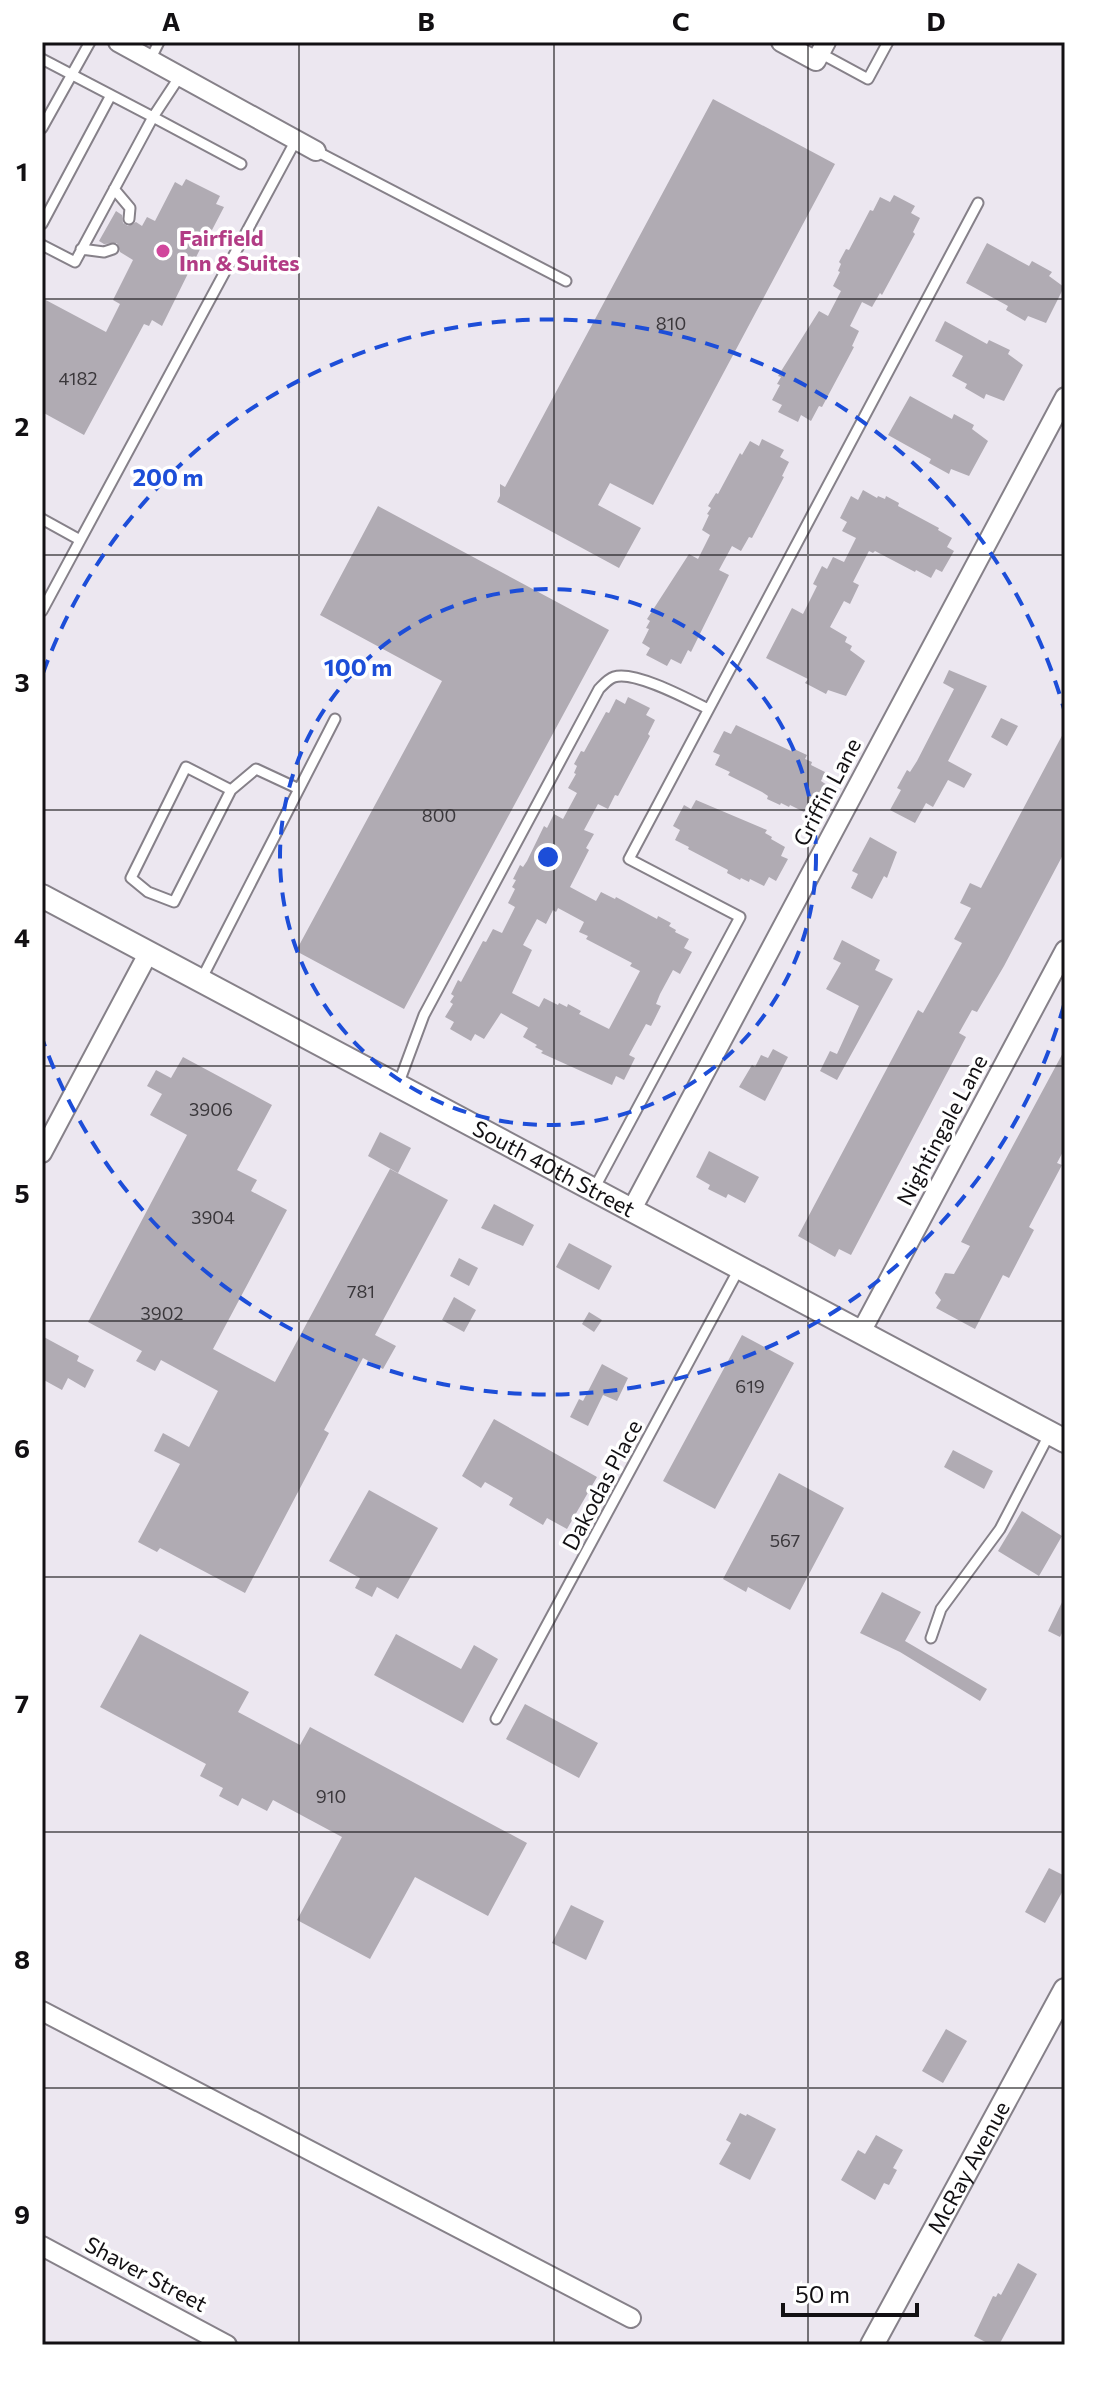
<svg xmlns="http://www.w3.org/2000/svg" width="1107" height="2387" viewBox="0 0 1107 2387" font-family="Commissioner,sans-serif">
<rect width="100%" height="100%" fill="#ece7f0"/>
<!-- building -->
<path fill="#b0abb3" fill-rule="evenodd" d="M713 99 835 164 653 505 610 483 598 505 641 528 619 568 497 502 500 496V484L505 487Z
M186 179 220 196 216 204 224 207 212 230 210 229 162 326 152 320 149 326 144 324 84 435 42 412V298L106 332 120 304 113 300 133 260 120 252 117 243 104 244 99 241 116 211 122 215 123 223 128 226 136 222 142 226 147 217 155 221 175 182 182 186Z
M894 195 915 206 911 213 920 218 913 232 915 234 882 295 880 293 872 307 862 302 850 326 859 331 852 346 854 347 822 407 819 406 811 421 801 415 798 422 778 412 782 405 772 400 780 385 777 384 781 377 778 376 819 311 828 316 841 291 833 286 840 272 838 271 841 264 839 262 846 249 849 250 870 210 873 211 880 197 890 202Z
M987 243 1029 266 1032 261 1052 272 1049 276 1064 287 1046 323 1028 316 1025 321 1006 310 1008 306 966 283Z
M945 321 987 344 989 340 1010 350 1008 354 1023 365 1004 401 986 394 984 399 965 388 967 384 952 376 963 356 935 341Z
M910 396 952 419 954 414 974 425 972 429 988 441 969 476 951 469 949 474 929 463 931 459 888 435Z
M762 439 784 450 780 457 789 462 782 476 784 477 752 538 749 537 741 551 732 546 719 570 729 575 691 652 688 650 681 664 671 659 667 666 646 655 650 648 642 643 649 629 646 628 650 621 647 619 689 554 698 559 710 535 702 530 709 515 707 514 711 508 708 506 716 493 718 494 740 453 742 455 750 441 759 446Z
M863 490 877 498 878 496 885 499 886 496 899 503 898 506 939 528 938 530 952 538 947 547 954 551 942 572 936 569 931 578 916 570 915 572 875 551 873 553 869 551 853 582 859 585 850 604 844 601 830 627 847 637 845 642 852 646 850 650 865 661 846 696 828 690 826 694 805 683 808 679 766 658 792 608 803 614 817 586 813 584 822 566 827 569 833 557 844 562 856 538 842 531 847 522 840 518 851 496 858 500Z
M378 506 609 630 404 1009 296 951 442 681 320 615Z
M949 670 987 686 948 761 972 774 964 788 948 780 933 807 926 803 915 823 890 810 901 790 897 788 907 770 910 772 917 761 954 689 943 683Z
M628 697 650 708 646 715 655 720 648 734 650 736 618 796 615 795 608 809 598 804 584 830 594 834 586 848 589 850 570 887 596 901 601 892 615 899 616 897 657 919 658 916 671 923 669 926 676 930 675 932 689 939 684 948 692 952 680 974 673 970 660 994 656 1004 661 1006 651 1026 646 1024 629 1055 635 1058 624 1080 616 1076 612 1085 541 1053 543 1051 535 1047 537 1045 523 1037 528 1028 501 1013 484 1039 475 1034 471 1041 450 1029 454 1022 445 1017 453 1004 450 1002 454 996 451 994 458 980 461 982 483 941 486 942 493 929 502 933 515 907 508 903 515 889 512 887 516 880 513 879 520 865 523 867 527 861 544 826 547 828 554 814 563 819 577 793 568 788 576 774 574 773 577 766 574 764 581 751 584 752 606 712 609 713 616 699 625 704ZM558 908 584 922 579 932 588 936 586 939 632 963 630 966 640 971 609 1029 579 1014 581 1011 568 1004 567 1007 559 1003 558 1005 544 998 539 1007 512 993 532 950 523 945 537 919 546 924 553 910 556 912Z
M1001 718 1018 726 1007 746 991 737Z
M736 725 791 751 792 748 807 755 805 759 812 762 811 765 825 772 821 781 827 785 816 806 809 803 804 812 790 805 789 807 781 803 780 805 767 799 768 796 762 792 728 775 730 772 715 765 720 755 713 752 724 731 731 734Z
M1065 730V851L1004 966 977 1012 972 1010 959 1033 966 1037 851 1255 839 1249 835 1257 798 1236 918 1010 923 1013 962 943 954 939 971 908 960 903 970 883 981 888Z
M696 800 767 830 765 833 772 837 771 839 785 847 781 856 788 859 776 881 769 877 764 886 750 879 749 882 741 878 740 880 727 873 728 870 688 849 689 847 675 840 680 830 673 826 684 805 691 809Z
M870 837 897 852 887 878 884 876 872 899 851 888 858 874 852 871Z
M842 940 880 960 875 970 893 979 837 1080 820 1071 830 1051 837 1054 859 1006 826 989 841 963 833 959Z
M773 1049 788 1057 765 1101 739 1087 752 1065 755 1067 761 1055 768 1058Z
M1065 1049V1148L1057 1163 1062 1165 1029 1227 1034 1230 1009 1278 1003 1275 975 1329 936 1308 941 1300 935 1293 945 1273 954 1274 970 1246 961 1242Z
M183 1057 272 1105 237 1170 257 1180 251 1191 287 1210 213 1349 275 1382 390 1169 448 1200 375 1335 396 1346 383 1369 363 1358 324 1430 329 1433 245 1593 160 1548 157 1552 138 1542 180 1464 154 1451 163 1433 189 1447 218 1391 161 1360 155 1371 136 1361 142 1351 88 1322 187 1135 150 1115 162 1094 147 1086 156 1070 171 1078Z
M380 1132 411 1148 398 1173 368 1156Z
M709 1151 759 1177 745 1203 728 1194 726 1198 708 1189 710 1185 696 1177Z
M494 1204 534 1225 523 1246 481 1228Z
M569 1243 612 1266 599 1290 556 1267Z
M459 1258 478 1268 469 1286 450 1276Z
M454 1297 476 1310 464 1332 442 1320Z
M589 1312 602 1320 594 1332 582 1324Z
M742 1335 794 1363 715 1509 663 1481Z
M42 1336 79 1356 77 1361 94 1370 85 1388 68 1378 62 1390 42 1379Z
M602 1364 628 1378 617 1401 603 1395 588 1426 570 1417 579 1399 583 1401Z
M494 1419 597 1477 567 1529 547 1518 543 1525 509 1505 513 1498 485 1482 481 1488 462 1476Z
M953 1450 993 1471 984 1489 944 1467Z
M779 1473 844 1508 790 1610 748 1587 746 1592 723 1579Z
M369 1490 438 1528 398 1599 377 1587 372 1597 355 1588 360 1578 329 1561Z
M1022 1511 1062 1536 1039 1576 998 1551Z
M882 1592 921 1612 905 1641 987 1689 980 1701 900 1652 860 1633Z
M1065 1596V1627L1060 1637 1048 1631Z
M140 1634 249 1692 238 1712 300 1745 310 1727 527 1843 488 1916 415 1877 370 1959 297 1920 342 1837 273 1800 267 1811 242 1798 238 1806 219 1796 223 1788 200 1776 206 1764 100 1707Z
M396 1634 461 1669 474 1645 498 1659 463 1723 374 1675Z
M525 1704 598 1743 579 1778 506 1739Z
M1049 1868 1065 1876V1887L1045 1923 1025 1912Z
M571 1905 604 1921 586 1960 552 1943Z
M946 2029 967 2041 943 2083 922 2071Z
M740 2113 746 2116 747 2114 776 2129 750 2180 719 2164 731 2143 726 2140Z
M876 2135 903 2150 893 2168 897 2170 889 2185 884 2183 875 2200 841 2180 858 2150 865 2154Z
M1018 2263 1037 2274 999 2345H991L974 2336 993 2296 996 2297 998 2293 1001 2295Z"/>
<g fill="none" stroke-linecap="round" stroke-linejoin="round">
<!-- service casing -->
<g stroke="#868189" stroke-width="13">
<path id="service" d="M820 53 868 79 888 42
M42 59 153 117 180 76
M150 60 159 42
M42 128 90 42
M316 151 566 281
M114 189 130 208 129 219
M42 224 111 95
M42 245 75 262 153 117 241 164
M81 249 104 252 113 249
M42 519 80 540
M42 611 296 140
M231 790 174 902 148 892 131 878 186 767 231 790 256 769 299 789
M201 980 335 719
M398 1085 424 1015 599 689C603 685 608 679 614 677 634 670 688 699 708 709
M594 1189 740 917 629 859 978 203
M931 1638 941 1609 1000 1529 1050 1433
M496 1719 740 1267"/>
</g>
<!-- minor casing -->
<g stroke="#868189" stroke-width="22">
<path id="minor" d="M118 42 316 151
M781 42 816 61 826 42
M42 1153 149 952
M632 1209 1065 397
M861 1332 1065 950
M42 2011 631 2318
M42 2246 227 2345"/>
</g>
<!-- tertiary casing -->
<g stroke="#868189" stroke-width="26">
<g id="tertiary">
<path id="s1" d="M42 896 1065 1441"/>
<path id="s2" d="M872 2345 1065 1990"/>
</g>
</g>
<!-- service -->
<use href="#service" stroke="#fff" stroke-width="9"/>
<!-- minor -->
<use href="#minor" stroke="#fff" stroke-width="18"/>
<!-- tertiary -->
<use href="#tertiary" stroke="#fff" stroke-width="22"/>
</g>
<!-- grid -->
<path fill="none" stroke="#121013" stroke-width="2" stroke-opacity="0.55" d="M299 42V2345M554 42V2345M808 42V2345M42 299H1065M42 555H1065M42 810H1065M42 1066H1065M42 1321H1065M42 1577H1065M42 1832H1065M42 2088H1065"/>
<!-- distance rings -->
<g fill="none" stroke="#1d4ed8" stroke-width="4" stroke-dasharray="14 10">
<circle cx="548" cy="857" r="268"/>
<path d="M1064 1005A537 537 0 0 1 43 1041M43 673A537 537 0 0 1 1064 709"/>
</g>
<!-- markers -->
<circle fill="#d1479c" stroke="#fff" stroke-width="3" cx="163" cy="251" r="8"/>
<g text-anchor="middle" stroke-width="7" stroke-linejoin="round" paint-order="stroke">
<!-- number labels -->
<g font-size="18" fill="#3a373b">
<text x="671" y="330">810</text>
<text x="78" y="385">4182</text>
<text x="439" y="822">800</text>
<text x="211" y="1116">3906</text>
<text x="213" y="1224">3904</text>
<text x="361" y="1298">781</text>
<text x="162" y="1320">3902</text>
<text x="750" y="1393">619</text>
<text x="785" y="1547">567</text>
<text x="331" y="1803">910</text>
</g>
<!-- hotel labels -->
<g font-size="22" font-weight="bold" fill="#b23c85" stroke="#fff" text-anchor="start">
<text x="179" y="246">Fairfield<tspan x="179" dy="25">Inn &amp; Suites</tspan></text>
</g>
<!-- street labels -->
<g font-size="22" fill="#121013" stroke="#fff">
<text transform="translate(827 792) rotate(-62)" y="8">Griffin Lane</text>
<text transform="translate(942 1130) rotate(-62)" y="8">Nightingale Lane</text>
<text dy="8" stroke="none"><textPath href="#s1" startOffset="580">South 40th Street</textPath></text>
<text transform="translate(602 1485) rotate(-62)" y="8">Dakodas Place</text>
<text dy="8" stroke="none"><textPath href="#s2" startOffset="202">McRay Avenue</textPath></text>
<text transform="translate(146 2274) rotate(28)" y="8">Shaver Street</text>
</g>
</g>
<circle cx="548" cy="857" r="12" fill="#1d4ed8" stroke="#fff" stroke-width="4"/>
<g font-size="24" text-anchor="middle" font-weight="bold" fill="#1d4ed8" stroke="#fff" stroke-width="7" stroke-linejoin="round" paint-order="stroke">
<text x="168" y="486">200 m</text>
<text x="358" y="676">100 m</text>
</g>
<!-- border -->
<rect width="1107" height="2387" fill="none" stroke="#ffffff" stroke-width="88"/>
<!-- scale -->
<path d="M783 2303v12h134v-12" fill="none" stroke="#121013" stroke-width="4"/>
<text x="795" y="2303" font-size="24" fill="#121013" stroke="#ffffff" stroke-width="6" paint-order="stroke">50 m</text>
<rect x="44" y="44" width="1019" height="2299" fill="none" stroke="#121013" stroke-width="3"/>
<g font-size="26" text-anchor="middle" font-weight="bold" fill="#121013">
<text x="171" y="31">A</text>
<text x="426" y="31">B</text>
<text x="681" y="31">C</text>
<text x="936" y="31">D</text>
<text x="22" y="181">1</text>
<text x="22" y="436">2</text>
<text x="22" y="692">3</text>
<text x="22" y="947">4</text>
<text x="22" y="1203">5</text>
<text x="22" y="1458">6</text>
<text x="22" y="1713">7</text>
<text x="22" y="1969">8</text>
<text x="22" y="2224">9</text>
</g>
</svg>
